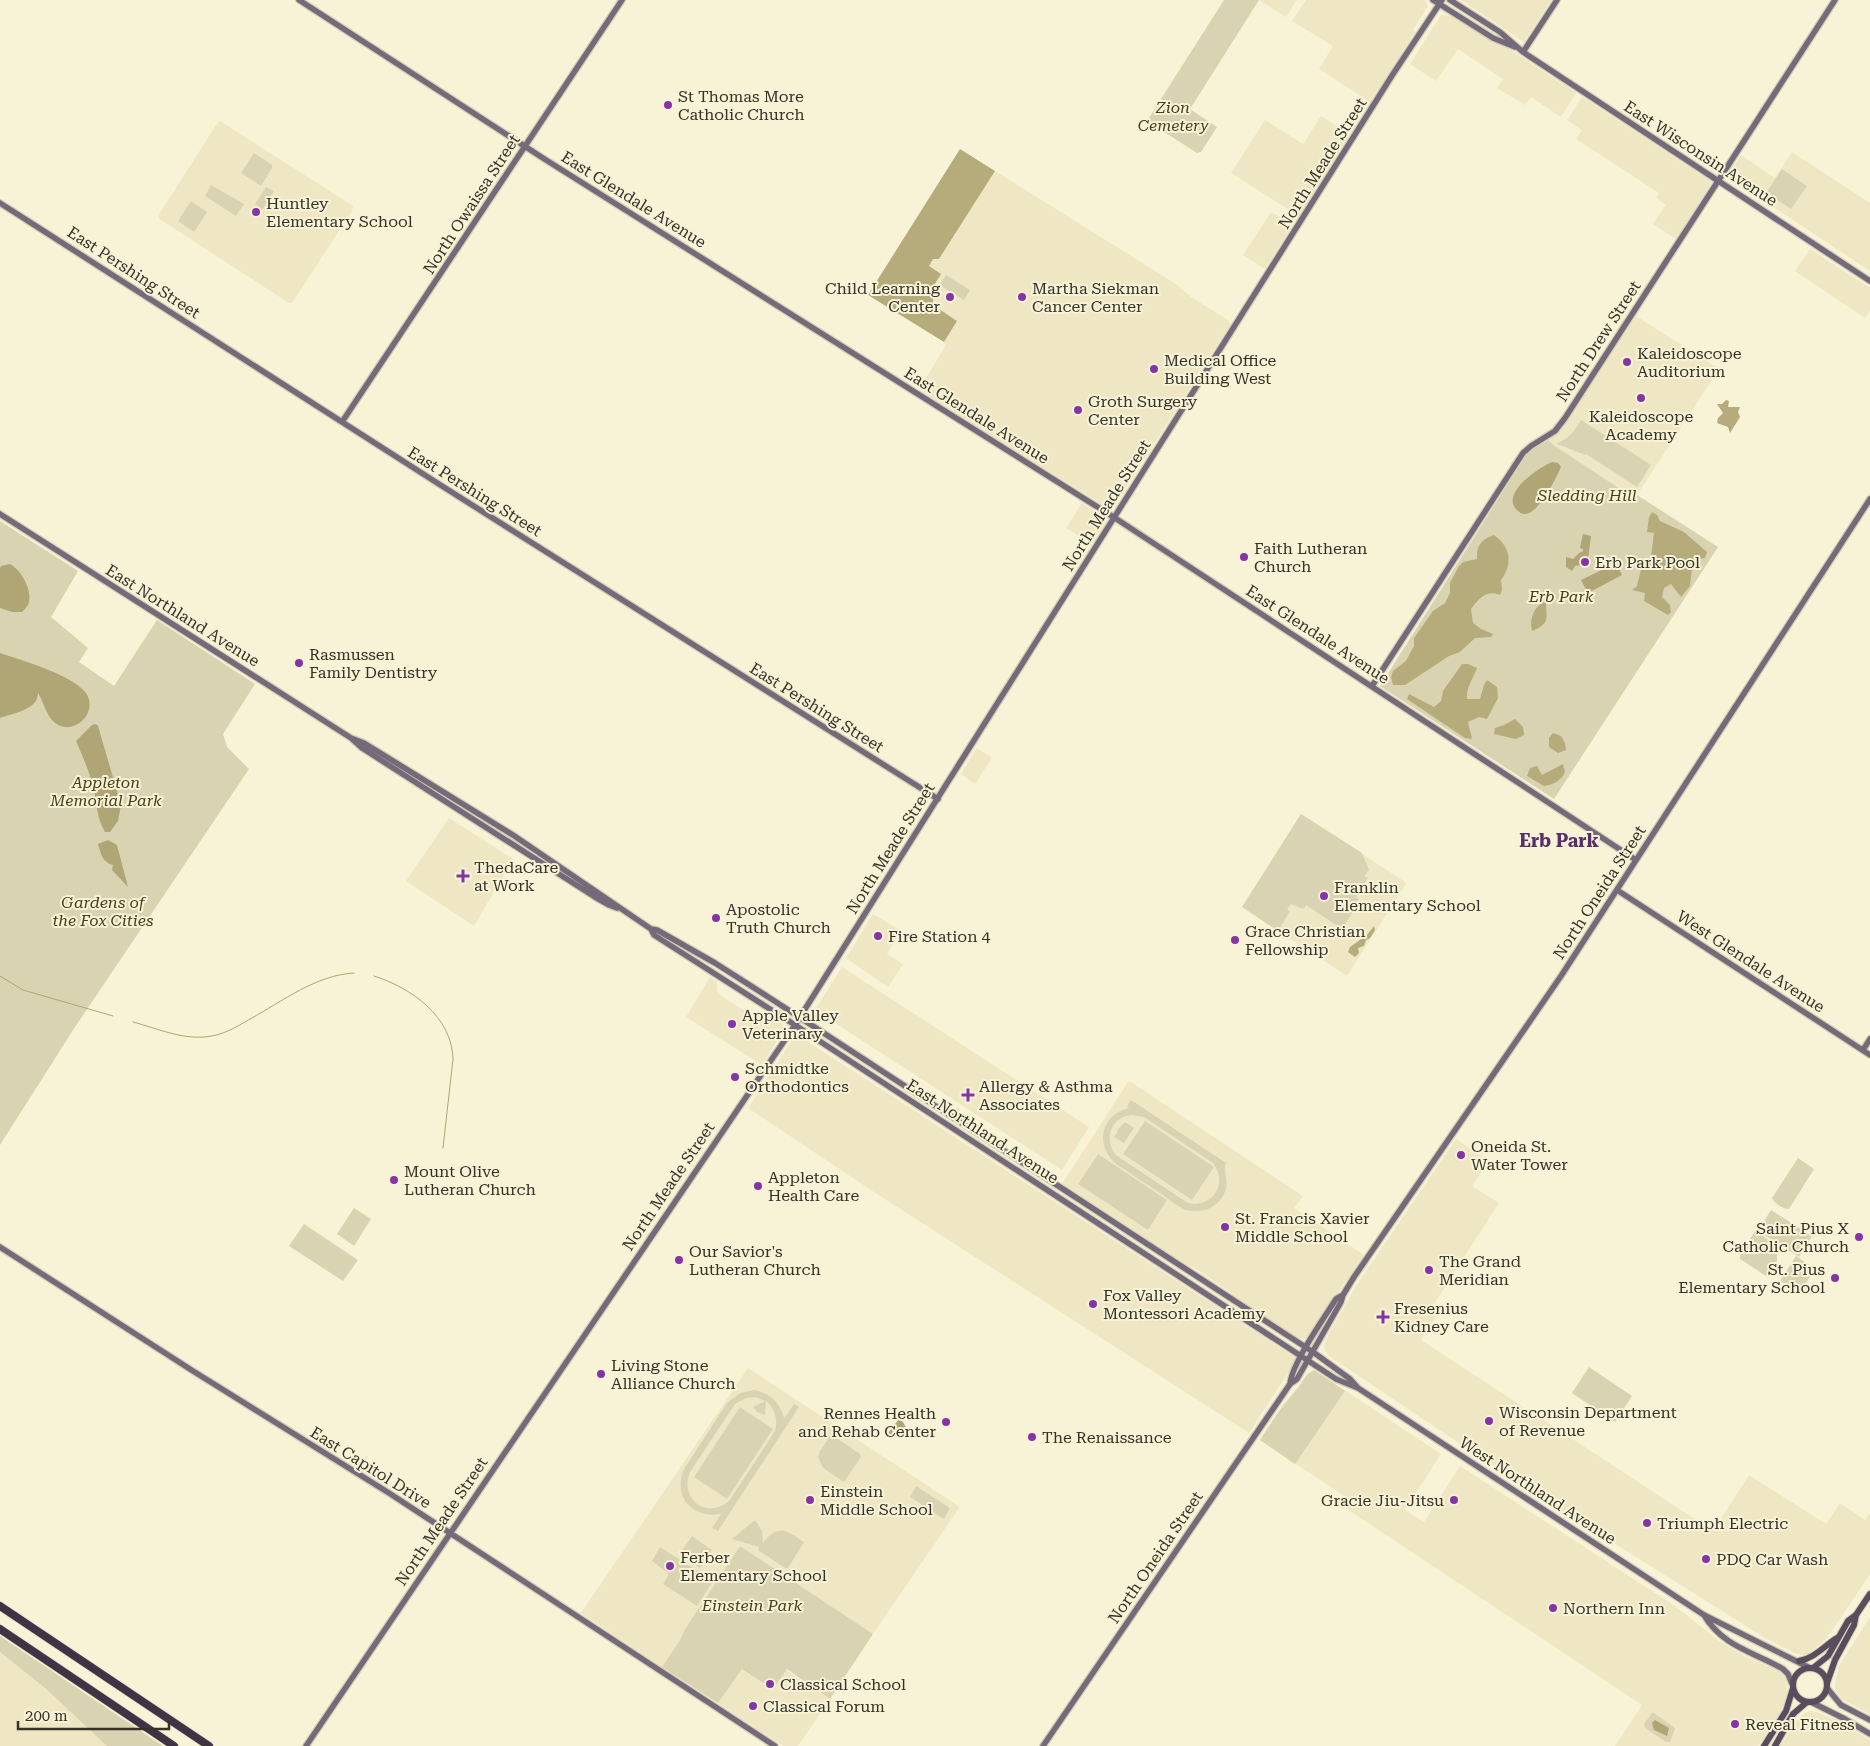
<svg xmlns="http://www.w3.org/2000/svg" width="1870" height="1746" viewBox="0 0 1870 1746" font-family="'Roboto Serif',serif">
<rect width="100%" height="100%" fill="#f8f2d6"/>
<!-- built -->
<path fill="#efe7c4" d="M1259 0H1297L1286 17Z
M1306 0H1425L1428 6 1413 30 1415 32 1370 102 1319 69 1333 46 1292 21Z
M1461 0H1551L1524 42Z
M1441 15 1451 16 1489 40 1497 41 1576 93 1561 117 1531 97 1525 105 1497 88 1503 79 1458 49 1436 81 1410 64Z
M1582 97 1712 182 1676 239 1653 224 1666 205 1656 198 1659 193 1576 139 1582 130 1567 120Z
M1321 116 1348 133V137L1299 216 1231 173 1265 120 1303 144Z
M220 121 353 206 352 211 292 303H289L158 218 160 213 218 122Z
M1792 152 1870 203V271L1728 177 1741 155 1775 178Z
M995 171 1176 284 1191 297 1228 320 1230 325 1115 505 1108 508 929 396 920 388 946 345 944 342 957 321 933 305V287L928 266 933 259H939Z
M1271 212 1293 224 1265 269 1243 255Z
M1810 249 1870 288V310L1865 318 1795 271Z
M1636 316 1719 369 1635 498 1551 444 1549 440 1561 430Z
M1082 503 1107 520 1092 544 1066 528Z
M977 748 992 758 975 784 961 774Z
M1301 814 1405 882 1406 884 1347 976 1242 907Z
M449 818 513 859 474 926 406 881Z
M873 914 901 931 887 954 903 964 888 987 846 958Z
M842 967 1089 1127 1062 1170 815 1010Z
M710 977 717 982V991L721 996 752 1015 766 1013 783 1024 784 1030 762 1065 686 1017Z
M796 1034 1297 1359 1249 1433 877 1194 748 1108Z
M1128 1082H1131L1303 1196 1294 1208 1364 1255 1307 1338 1297 1339 1198 1270 1179 1261 1062 1184Z
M1456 1139 1489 1161 1472 1186 1499 1203 1430 1310 1437 1315 1421 1340 1713 1531 1749 1475 1826 1524 1840 1503 1865 1520 1870 1513V1574L1831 1632 1822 1643 1808 1654 1802 1655 1792 1652 1765 1638 1520 1484 1329 1356 1324 1348 1325 1341 1356 1286Z
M748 1368 957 1505 959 1508 873 1634 740 1546 685 1629 680 1640 662 1667 581 1613Z
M1314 1370 1441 1454 1405 1510 1424 1522 1460 1466 1675 1606 1719 1641 1742 1655 1780 1672 1785 1677 1787 1683V1697L1783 1709 1758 1746H1615L1642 1705 1344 1507 1349 1499 1260 1440 1283 1405 1299 1386 1308 1373Z
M1870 1617V1714L1842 1699 1835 1689V1683L1839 1666Z
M755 1649 830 1699 798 1746H783L718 1703Z
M0 1652 45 1688 107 1746H0Z
M1810 1711 1819 1713 1841 1722 1870 1741V1746H1780L1797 1720 1804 1713Z"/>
<!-- green -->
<path fill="#dad3b2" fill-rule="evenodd" d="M1224 0H1259L1190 109 1217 127 1201 152 1197 153 1147 121Z
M254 153 272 165V168L261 186 241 173Z
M1782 169 1807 186 1791 209 1766 193Z
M211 185 244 204 236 216 205 196Z
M266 187 274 191 262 210 255 204Z
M191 201 207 212 194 232 178 221Z
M946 275 970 290 964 300 941 286 939 289H937Z
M1581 420 1651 465 1637 487 1586 454 1585 455 1560 445H1558L1557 443C1568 440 1575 430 1581 420Z
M1549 440 1552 444 1634 498 1637 495 1718 547 1554 799 1380 686 1526 455 1531 450Z
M0 521 78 571 51 617 88 648 79 662 114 686 157 620 255 684 223 734 227 747 249 769 75 1027 0 1145Z
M1301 814 1362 853 1369 870 1364 876 1368 878 1356 897 1359 899 1357 901 1359 902 1342 929 1306 905 1303 909 1291 904 1287 909 1290 911 1278 931 1242 907Z
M1131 1100 1226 1163C1222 1171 1231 1182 1223 1196 1215 1209 1200 1214 1186 1210 1178 1207 1170 1200 1163 1195 1147 1185 1131 1174 1115 1163 1094 1144 1102 1114 1129 1108L1127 1106ZM1133 1115 1144 1117 1213 1163C1228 1183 1213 1209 1188 1203L1116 1155C1103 1139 1111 1116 1133 1115Z
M1145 1121 1214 1167 1192 1200 1123 1154Z
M1125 1122 1134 1128 1124 1143 1114 1137 1118 1131 1117 1130Z
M1098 1154 1167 1200 1148 1230 1078 1184Z
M1798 1158 1814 1169 1789 1209C1783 1209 1774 1203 1772 1198Z
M354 1208 371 1219 354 1246 337 1234Z
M1771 1210 1812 1236 1799 1257 1758 1231Z
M304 1224 358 1260 343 1281 289 1246Z
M1755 1231 1777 1245V1261L1766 1276 1740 1259V1255Z
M1796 1256 1815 1269 1800 1293 1780 1281Z
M1589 1367 1632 1396 1615 1422 1572 1393Z
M1314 1370 1345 1391 1295 1464 1260 1440C1272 1421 1283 1405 1298 1388 1303 1381 1306 1374 1314 1370Z
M754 1390C771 1393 780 1403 784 1418L794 1404 799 1407 718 1531 712 1528 721 1514C693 1519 672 1497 684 1469L727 1403 740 1393ZM755 1397 765 1401 753 1407 757 1412 765 1415 766 1401C775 1409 778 1419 775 1431L729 1501C707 1520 679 1499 690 1472L735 1404 746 1398Z
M740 1407 773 1429 727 1499 694 1477Z
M831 1434 860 1454 861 1457 844 1482 823 1468 818 1457 820 1451Z
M916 1486 950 1508 944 1519 910 1497Z
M755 1520 762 1531 763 1543C778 1523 787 1530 804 1542L788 1568H785L758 1550 759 1547 732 1539Z
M692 1536 712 1550 700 1568 681 1555V1552Z
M740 1546 873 1634 830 1699 787 1669 773 1689 742 1669 718 1703 662 1667 680 1640 685 1629Z
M660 1547 713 1581 697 1606 663 1584 669 1574 652 1561Z
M0 1636 163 1746H107L45 1688 0 1652Z
M1652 1713H1654L1675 1728 1670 1742H1666L1645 1728 1644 1724Z"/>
<!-- forest -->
<path fill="#b6ab7a" d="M960 149 995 171 939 259H933L929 266 941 274 933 287V305L957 321 944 342 868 295Z
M1726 400 1729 401 1728 407H1740L1738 412 1740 417 1730 433 1728 427 1717 423 1718 418 1723 413 1717 404H1722Z
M1652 512 1657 515 1660 521 1684 532 1707 552 1705 558 1698 559 1692 568 1690 586 1681 597 1671 584 1664 588 1662 597 1670 605 1671 612 1668 615 1644 601 1645 593 1632 590 1637 586 1641 569 1651 556 1654 533 1647 532 1649 517Z
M1494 535C1511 547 1513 564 1501 580L1502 590 1500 595C1487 589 1478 599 1471 609L1473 623 1481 629 1493 634 1491 637 1475 638 1460 652 1449 656 1405 685H1393L1391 677 1393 671 1406 661 1414 646V638L1433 611 1445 603 1450 593V583L1459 566 1463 562 1477 559C1476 545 1482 539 1494 535Z
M1546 600C1546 618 1551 623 1532 631 1529 618 1534 607 1546 600Z
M1462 664H1468L1477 668C1473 679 1466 687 1467 699H1480L1484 685 1487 680 1497 687 1498 698 1487 719 1479 717 1468 722 1472 739 1465 738 1407 699 1409 694 1434 707 1441 701 1443 691Z
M1515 719 1523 727 1524 735 1516 739 1494 734 1495 728 1504 725Z
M1553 733 1561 736 1565 743 1566 750 1558 753 1549 747V738Z
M1563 764 1565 772C1560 782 1554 784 1544 786L1527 776 1530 768 1537 766 1542 775Z
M1374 926 1375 930 1370 938 1366 940 1364 946 1358 948 1359 953 1355 957 1348 952 1350 947 1367 935Z"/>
<!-- water -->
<path fill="#b0a574" d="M1552 462 1558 463 1561 467C1556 479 1540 509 1529 513 1525 515 1521 514 1518 511 1498 495 1539 467 1552 462Z
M1583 534 1591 536 1588 559 1581 565 1575 566 1572 571 1566 567V557L1573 559 1579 553 1583 551V549L1580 548Z
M1616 563 1622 575 1588 593 1581 580Z
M10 564C21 570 32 589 29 602 28 606 25 609 22 612H12L0 608V568L1 566Z
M0 653C21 660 73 675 86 693 100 714 70 740 52 720 46 713 43 701 38 693 38 710 13 713 0 718Z
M96 724 98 726 121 805 118 821 110 832H105C97 819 97 805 94 790 90 773 83 757 76 741L92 725Z
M108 840 117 845 128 887 112 870 113 865C102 862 101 854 98 844Z
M899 1419 903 1422 910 1435 889 1438 888 1433Z
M1655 1720 1669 1728 1667 1736 1654 1730 1652 1723Z"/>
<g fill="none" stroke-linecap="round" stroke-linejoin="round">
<!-- stream -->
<path stroke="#b0a574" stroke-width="1" d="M0 976 23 990 113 1016
M374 976C412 988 452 1017 453 1059L443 1148
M133 1022C156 1028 180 1039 204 1037 221 1036 235 1028 250 1019 283 1001 316 975 354 973
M433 1176 435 1175"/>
<!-- secondary casing -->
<g stroke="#d5cfb7" stroke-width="8">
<path id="secondary" d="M299 0 546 160 1115 518 1636 860
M1433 0 1493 38 1515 47
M1450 0 1500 32 1523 52 1870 281
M1523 52 1557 0
M0 203 442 486 938 799
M342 422 622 0
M0 514 351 738 362 748 595 897 609 905 617 908
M1372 686 1523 453 1531 446 1555 431 1565 418 1835 0
M351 738 364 743 513 835 651 929 657 930 715 963 773 1000 1313 1352 1350 1379 1358 1388
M1617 890 1870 1055
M651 929 654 935 795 1025 1336 1379 1358 1388 1704 1615 1810 1668
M1863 1050 1870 1039
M0 1247 193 1371 389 1493 775 1746
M1290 1384C1292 1363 1324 1318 1336 1299L1343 1295
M1704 1615C1723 1647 1754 1652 1783 1669L1788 1674 1792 1684
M1827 1688 1841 1705 1870 1720
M1811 1702 1845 1719 1870 1734
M306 1746 795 1025 1393 74 1442 0
M1043 1746 1290 1384 1297 1379 1341 1302 1343 1295 1354 1277 1561 976 1870 499"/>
</g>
<!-- primary casing -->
<g stroke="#d5cfb7" stroke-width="8">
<path id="primary" d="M1799 1661C1815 1658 1824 1646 1837 1638
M1793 1685a17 17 0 1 1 34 0a17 17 0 1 1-34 0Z
M1813 1668 1828 1656 1848 1621 1856 1615 1870 1594
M1827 1683 1835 1660 1854 1625 1856 1615
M1764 1746 1786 1711 1793 1688
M1775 1746 1793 1714 1807 1702"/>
</g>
<!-- highway casing -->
<g stroke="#d5cfb7" stroke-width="9">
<path id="highway" d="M0 1606 209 1746
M0 1629 174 1746"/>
</g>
<!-- secondary -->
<use href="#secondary" stroke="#746a79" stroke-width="5.5"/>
<!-- primary -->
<use href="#primary" stroke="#584c5d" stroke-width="6"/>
<!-- highway -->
<use href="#highway" stroke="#403346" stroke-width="8"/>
</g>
<!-- markers -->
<g fill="#8534a4" stroke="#f8f2d6" stroke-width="2">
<circle cx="668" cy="105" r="5"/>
<circle cx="256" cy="212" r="5"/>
<circle cx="950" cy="297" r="5"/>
<circle cx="1022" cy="297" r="5"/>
<circle cx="1627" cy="362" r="5"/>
<circle cx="1154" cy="369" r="5"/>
<circle cx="1641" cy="398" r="5"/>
<circle cx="1078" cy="410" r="5"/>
<circle cx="1244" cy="557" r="5"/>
<circle cx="1585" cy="562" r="5"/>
<circle cx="299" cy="663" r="5"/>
<path d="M460.5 868.5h5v5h5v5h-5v5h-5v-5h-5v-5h5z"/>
<circle cx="1324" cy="896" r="5"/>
<circle cx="716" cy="918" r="5"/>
<circle cx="878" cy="936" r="5"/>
<circle cx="1235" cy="940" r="5"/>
<circle cx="732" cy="1024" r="5"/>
<circle cx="735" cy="1077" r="5"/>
<path d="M965.5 1087.5h5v5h5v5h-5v5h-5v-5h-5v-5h5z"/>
<circle cx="1461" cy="1155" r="5"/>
<circle cx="394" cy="1180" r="5"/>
<circle cx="758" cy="1186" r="5"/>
<circle cx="1225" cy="1227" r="5"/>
<circle cx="1859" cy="1237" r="5"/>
<circle cx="679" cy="1260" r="5"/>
<circle cx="1429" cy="1270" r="5"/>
<circle cx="1835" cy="1278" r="5"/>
<circle cx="1093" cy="1304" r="5"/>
<path d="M1380.5 1309.5h5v5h5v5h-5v5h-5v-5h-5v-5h5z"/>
<circle cx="601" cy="1374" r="5"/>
<circle cx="1489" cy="1421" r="5"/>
<circle cx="946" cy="1422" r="5"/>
<circle cx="1032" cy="1437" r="5"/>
<circle cx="810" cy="1500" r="5"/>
<circle cx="1454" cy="1500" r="5"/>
<circle cx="1647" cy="1523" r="5"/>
<circle cx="1706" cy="1559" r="5"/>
<circle cx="670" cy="1566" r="5"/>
<circle cx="1553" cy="1608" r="5"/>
<circle cx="770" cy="1684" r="5"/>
<circle cx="753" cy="1706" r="5"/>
<circle cx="1735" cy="1724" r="5"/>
</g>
<g text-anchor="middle" stroke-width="4" stroke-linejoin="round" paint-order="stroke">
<!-- poi labels -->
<g font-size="16" fill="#353228" stroke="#f8f2d6" text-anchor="start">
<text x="678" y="102">St Thomas More<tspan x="678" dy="18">Catholic Church</tspan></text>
<text x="266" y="209">Huntley<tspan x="266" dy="18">Elementary School</tspan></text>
<text x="940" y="294" text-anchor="end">Child Learning<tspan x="940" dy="18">Center</tspan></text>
<text x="1032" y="294">Martha Siekman<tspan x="1032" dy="18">Cancer Center</tspan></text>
<text x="1637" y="359">Kaleidoscope<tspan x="1637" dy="18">Auditorium</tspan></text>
<text x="1164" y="366">Medical Office<tspan x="1164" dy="18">Building West</tspan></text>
<text x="1088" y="407">Groth Surgery<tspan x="1088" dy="18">Center</tspan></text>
<text x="1641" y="422" text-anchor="middle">Kaleidoscope<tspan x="1641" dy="18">Academy</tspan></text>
<text x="1254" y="554">Faith Lutheran<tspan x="1254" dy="18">Church</tspan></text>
<text x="1595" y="568">Erb Park Pool</text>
<text x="309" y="660">Rasmussen<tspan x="309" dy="18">Family Dentistry</tspan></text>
<text x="474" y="873">ThedaCare<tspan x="474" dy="18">at Work</tspan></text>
<text x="1334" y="893">Franklin<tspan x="1334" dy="18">Elementary School</tspan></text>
<text x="726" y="915">Apostolic<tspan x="726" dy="18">Truth Church</tspan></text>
<text x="1245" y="937">Grace Christian<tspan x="1245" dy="18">Fellowship</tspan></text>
<text x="888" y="942">Fire Station 4</text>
<text x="742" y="1021">Apple Valley<tspan x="742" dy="18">Veterinary</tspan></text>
<text x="745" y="1074">Schmidtke<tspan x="745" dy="18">Orthodontics</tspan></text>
<text x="979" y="1092">Allergy &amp; Asthma<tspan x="979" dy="18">Associates</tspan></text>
<text x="1471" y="1152">Oneida St.<tspan x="1471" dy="18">Water Tower</tspan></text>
<text x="404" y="1177">Mount Olive<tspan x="404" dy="18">Lutheran Church</tspan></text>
<text x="768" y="1183">Appleton<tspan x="768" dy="18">Health Care</tspan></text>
<text x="1235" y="1224">St. Francis Xavier<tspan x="1235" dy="18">Middle School</tspan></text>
<text x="1849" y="1234" text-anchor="end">Saint Pius X<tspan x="1849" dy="18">Catholic Church</tspan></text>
<text x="689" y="1257">Our Savior's<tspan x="689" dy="18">Lutheran Church</tspan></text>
<text x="1439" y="1267">The Grand<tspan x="1439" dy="18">Meridian</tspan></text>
<text x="1825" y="1275" text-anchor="end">St. Pius<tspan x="1825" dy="18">Elementary School</tspan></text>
<text x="1103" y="1301">Fox Valley<tspan x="1103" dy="18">Montessori Academy</tspan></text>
<text x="1394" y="1314">Fresenius<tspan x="1394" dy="18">Kidney Care</tspan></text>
<text x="611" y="1371">Living Stone<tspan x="611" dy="18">Alliance Church</tspan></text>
<text x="1499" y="1418">Wisconsin Department<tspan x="1499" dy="18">of Revenue</tspan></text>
<text x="936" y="1419" text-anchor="end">Rennes Health<tspan x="936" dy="18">and Rehab Center</tspan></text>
<text x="1042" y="1443">The Renaissance</text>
<text x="820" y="1497">Einstein<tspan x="820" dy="18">Middle School</tspan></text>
<text x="1444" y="1506" text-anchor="end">Gracie Jiu-Jitsu</text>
<text x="1657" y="1529">Triumph Electric</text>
<text x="680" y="1563">Ferber<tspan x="680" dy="18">Elementary School</tspan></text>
<text x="1716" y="1565">PDQ Car Wash</text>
<text x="1563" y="1614">Northern Inn</text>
<text x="780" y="1690">Classical School</text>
<text x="763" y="1712">Classical Forum</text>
<text x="1745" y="1730">Reveal Fitness</text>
</g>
<!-- park labels -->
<g font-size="16" font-style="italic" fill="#463e16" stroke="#f8f2d6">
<text x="1173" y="113">Zion<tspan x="1173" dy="18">Cemetery</tspan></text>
<text x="1587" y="501">Sledding Hill</text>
<text x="1561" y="602">Erb Park</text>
<text x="106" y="788">Appleton<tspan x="106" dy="18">Memorial Park</tspan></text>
<text x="103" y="908">Gardens of<tspan x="103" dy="18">the Fox Cities</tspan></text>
<text x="752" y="1611">Einstein Park</text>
</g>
<!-- street labels -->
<g font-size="16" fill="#353228" stroke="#f8f2d6">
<text transform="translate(1701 153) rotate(33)" y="6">East Wisconsin Avenue</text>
<text transform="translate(1322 163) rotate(-58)" y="6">North Meade Street</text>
<text transform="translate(634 199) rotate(32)" y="6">East Glendale Avenue</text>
<text transform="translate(471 204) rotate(-57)" y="6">North Owaissa Street</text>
<text transform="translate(134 272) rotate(33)" y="6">East Pershing Street</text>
<text transform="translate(1598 341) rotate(-57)" y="6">North Drew Street</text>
<text transform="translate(977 415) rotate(32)" y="6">East Glendale Avenue</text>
<text transform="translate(475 491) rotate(32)" y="6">East Pershing Street</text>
<text transform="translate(1106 505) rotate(-58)" y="6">North Meade Street</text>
<text transform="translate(183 615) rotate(32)" y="6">East Northland Avenue</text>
<text transform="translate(1318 634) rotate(33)" y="6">East Glendale Avenue</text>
<text transform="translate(817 707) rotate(32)" y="6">East Pershing Street</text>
<text transform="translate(890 848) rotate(-58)" y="6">North Meade Street</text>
<text transform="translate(1599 892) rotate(-57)" y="6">North Oneida Street</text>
<text transform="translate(1751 961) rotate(33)" y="6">West Glendale Avenue</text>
<text transform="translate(983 1131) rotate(33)" y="6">East Northland Avenue</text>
<text transform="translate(668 1186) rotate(-56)" y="6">North Meade Street</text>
<text transform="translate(371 1467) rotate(32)" y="6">East Capitol Drive</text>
<text transform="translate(1538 1490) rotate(33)" y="6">West Northland Avenue</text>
<text transform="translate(441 1521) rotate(-56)" y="6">North Meade Street</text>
<text transform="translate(1155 1557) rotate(-56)" y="6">North Oneida Street</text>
</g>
<!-- neighbourhood labels -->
<g font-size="18" font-weight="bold" fill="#563067" stroke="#f8f2d6">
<text x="1559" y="847">Erb Park</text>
</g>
</g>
<!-- scale -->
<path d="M18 1721v8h151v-8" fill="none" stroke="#353228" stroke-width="2.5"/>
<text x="25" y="1721" font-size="15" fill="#353228" stroke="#f8f2d6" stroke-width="4" paint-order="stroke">200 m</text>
</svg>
